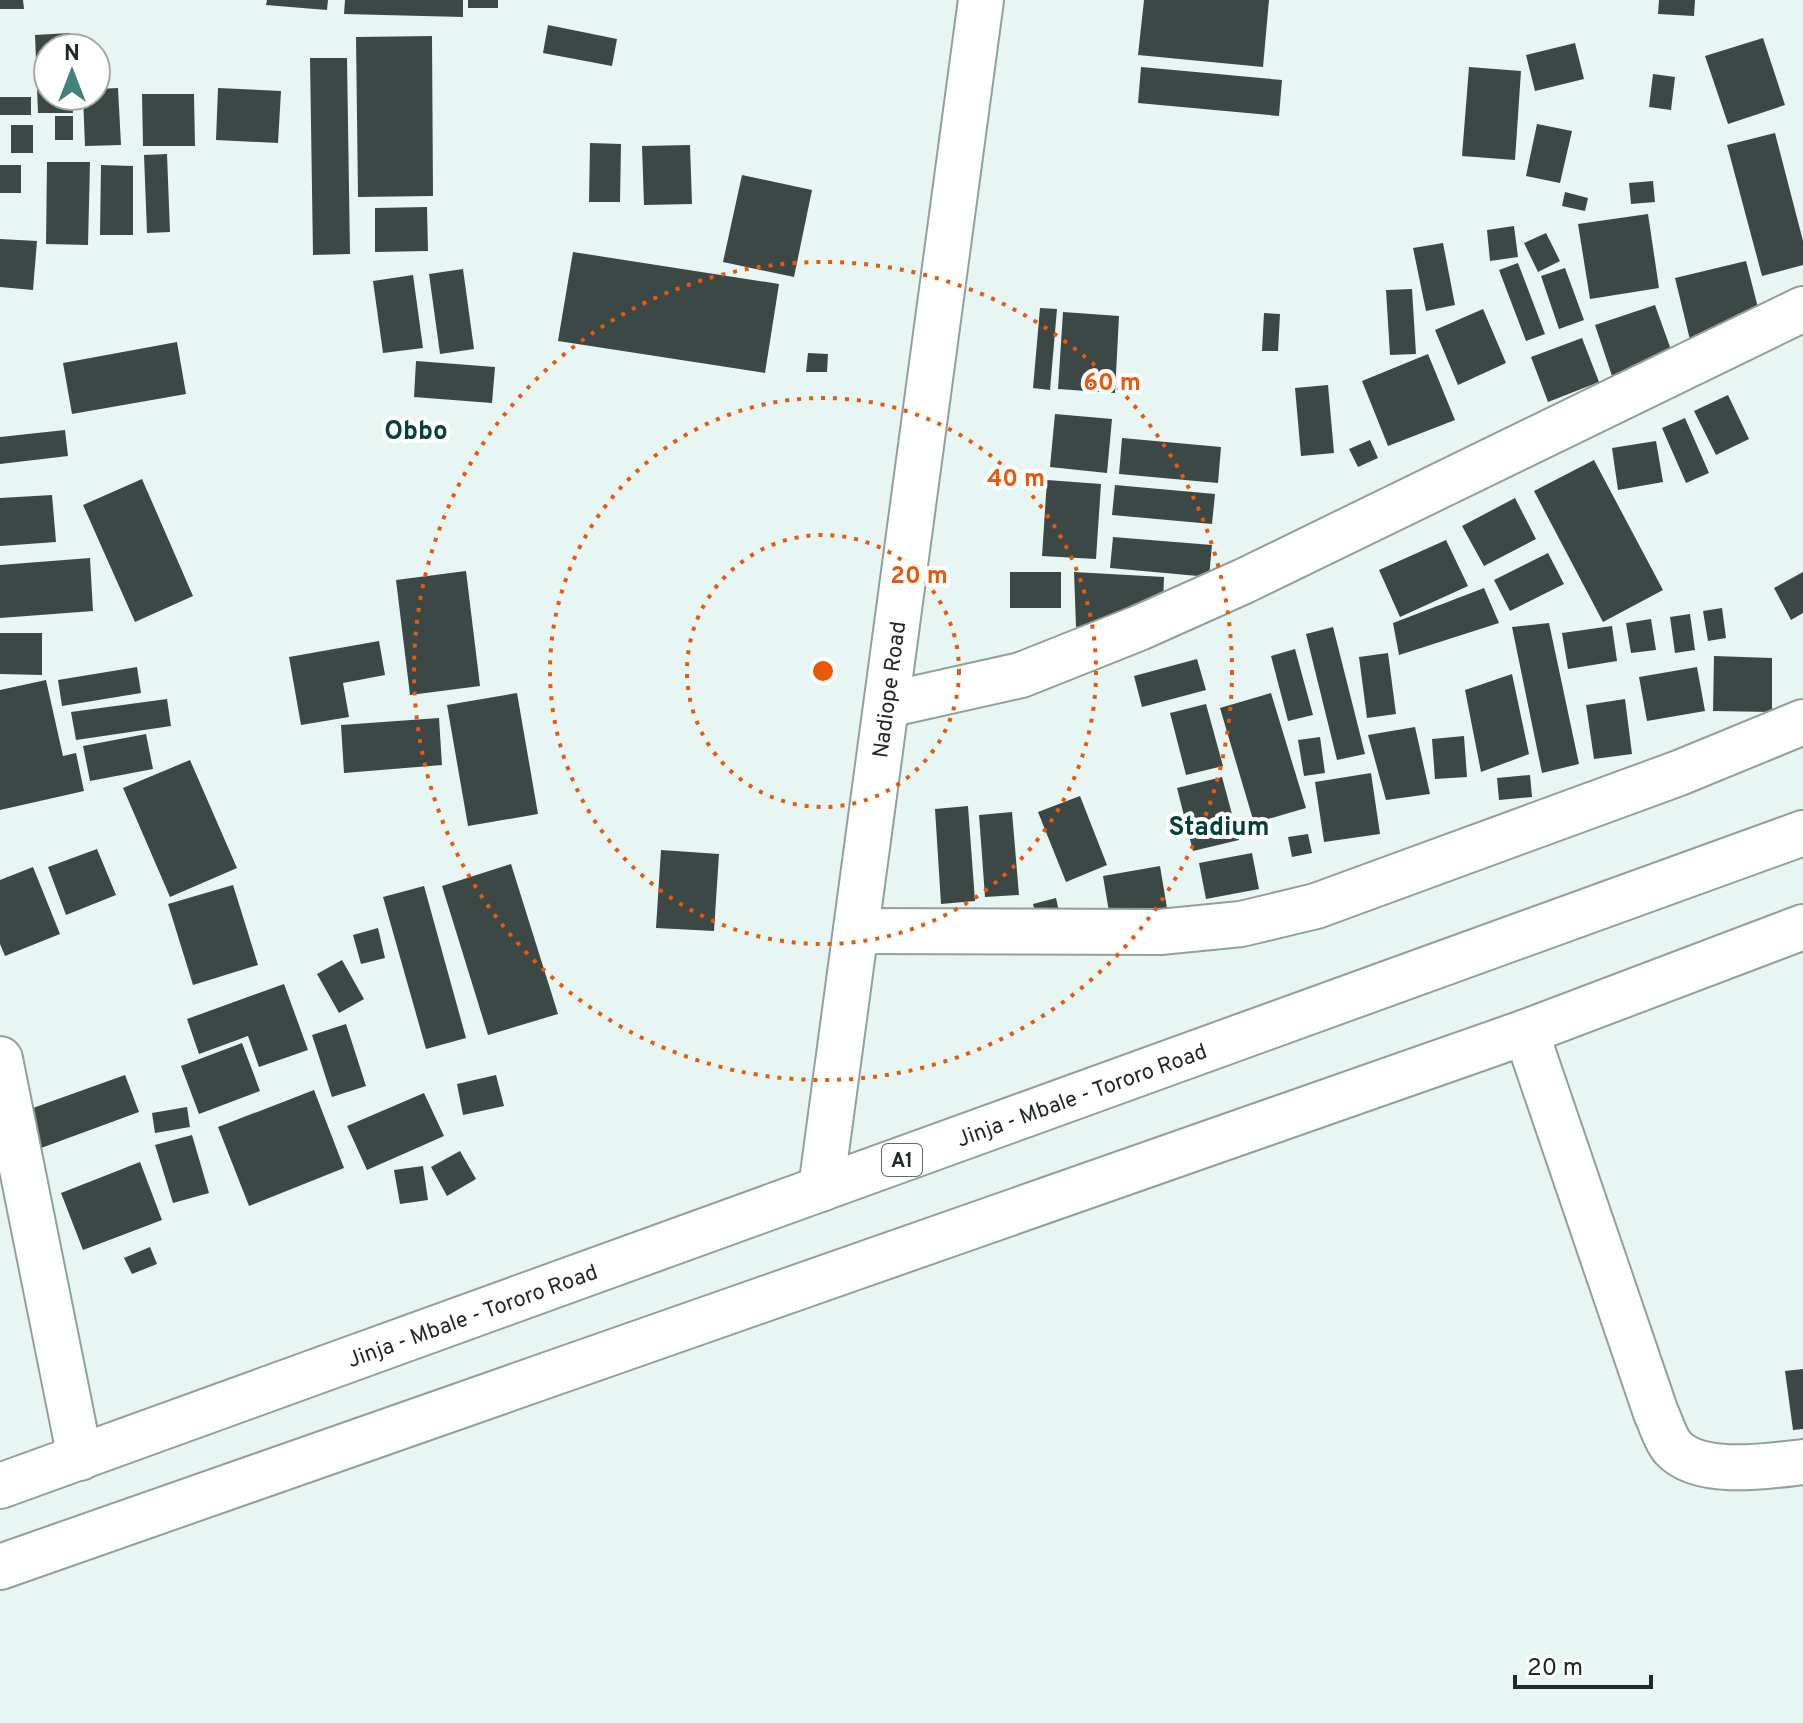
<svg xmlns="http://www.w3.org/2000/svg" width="1803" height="1723" viewBox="0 0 1803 1723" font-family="Overpass,sans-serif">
<rect width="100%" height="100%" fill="#e7f6f3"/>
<!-- building -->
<path fill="#3c4846" d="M0 0H23L24 9H0Z
M267 0H328L327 10 266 5Z
M345 0H463V17L344 14Z
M468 0H498V8H468Z
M1144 0H1269L1263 67 1138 55Z
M1659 0H1695L1694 16 1658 14Z
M548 25 617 39 612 66 543 53Z
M70 33V48H48V96H72L73 113H38L35 35Z
M432 36 433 196 358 197 356 37Z
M1763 38 1785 105 1728 124 1705 56Z
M1575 43 1584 79 1535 91 1526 55Z
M310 58H347L350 254 313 255Z
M1141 67 1282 80 1279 116 1138 103Z
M1469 67 1521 71 1515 160 1462 156Z
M1653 74 1675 77 1671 110 1649 107Z
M118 88 121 145 85 146 83 96H96V89Z
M218 88 281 91 278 143 216 140Z
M142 94H194L195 146H143Z
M0 97H31V115H0Z
M55 116H73V140H55Z
M1537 124 1572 131 1560 183 1526 176Z
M11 125H33V153H11Z
M1775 133 1803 241V265L1762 276 1727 145Z
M590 143 621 144 620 202H589Z
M690 145 692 204 644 205 642 146Z
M167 154 170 232 147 233 144 155Z
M47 162H90L88 245 46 244Z
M0 165H21V193H0Z
M101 165 133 166V235H100Z
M742 175 812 190 794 277 723 262Z
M1653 181 1655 202 1631 204 1629 183Z
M1565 192 1588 198 1585 211 1562 206Z
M427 207 428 251 375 252V208Z
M1648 214 1659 288 1590 299 1578 224Z
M1514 226 1518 257 1490 261 1487 230Z
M1546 233 1560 261 1538 272 1524 243Z
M0 239 37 241 33 290 0 287Z
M1443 243 1455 305 1426 311 1413 248Z
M573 252 779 284 765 373 558 341Z
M1746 261 1763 327 1691 344 1675 278Z
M1518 263 1545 334 1526 341 1499 270Z
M1565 268 1584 320 1559 329 1541 276Z
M463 269 474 349 440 354 429 274Z
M413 275 423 348 383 353 373 281Z
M1412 289 1416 354 1390 355 1386 290Z
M1655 305 1675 361 1614 382 1595 325Z
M1040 308 1057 309 1050 390 1033 388Z
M1483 309 1506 363 1458 385 1435 330Z
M1063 312 1119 316 1115 393 1058 389Z
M1264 313 1280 314 1278 351H1262Z
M1582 338 1599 382 1548 402 1531 357Z
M177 342 186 394 72 414 63 363Z
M808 353 828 354 827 372H806Z
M1428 354 1455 420 1388 446 1362 381Z
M416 361 495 367 492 403 414 397Z
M1328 385 1334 453 1301 456 1295 388Z
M1728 395 1749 439 1716 455 1694 411Z
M1055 414 1112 419 1107 473 1050 467Z
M1685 418 1709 473 1686 483 1662 428Z
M65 430 68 456 0 464V437Z
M1122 438 1221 447 1218 483 1119 474Z
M1370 440 1378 458 1358 467 1349 449Z
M1656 441 1663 482 1618 490 1612 448Z
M1594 460 1663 590 1603 622 1534 491Z
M142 479 193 596 135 622 83 505Z
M1047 480 1101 484 1096 559 1042 556Z
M1115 485 1215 494 1212 524 1112 515Z
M52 495 56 542 0 546V498Z
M1515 498 1536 539 1484 566 1462 526Z
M1113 537 1212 545 1209 577 1110 568Z
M1446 540 1468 586 1400 617 1379 570Z
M1548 553 1564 584 1510 611 1494 580Z
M90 558 93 611 0 618V565Z
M466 571 480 686 410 695 396 580Z
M1010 572H1061V608H1010Z
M1074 572 1164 577 1163 606 1076 627Z
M1803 572V613L1791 620 1774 588Z
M1484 588 1499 623 1399 655 1393 623Z
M1722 608 1726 638 1708 641 1703 611Z
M1690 614 1695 650 1675 653 1670 617Z
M1651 619 1656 650 1631 653 1626 623Z
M1549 623 1579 764 1542 773 1512 627Z
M1612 626 1617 661 1568 669 1562 633Z
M1333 627 1365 754 1337 760 1306 634Z
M0 633H42V675L0 674Z
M379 641 385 675 343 683 349 717 301 725 289 657Z
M1295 649 1313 715 1288 721 1271 656Z
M1388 653 1396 714 1367 718 1359 657Z
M1714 656 1772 658V712L1713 711Z
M1197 659 1206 690 1142 707 1134 676Z
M137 667 141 693 62 706 58 680Z
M1697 667 1705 711 1647 721 1639 677Z
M1512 674 1529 754 1481 772 1465 690Z
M46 680 63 756 76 753 84 791 0 810V690Z
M517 693 538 814 468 826 447 705Z
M1271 693 1306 808 1254 823 1220 708Z
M167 699 171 726 76 740 71 712Z
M1625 699 1632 754 1594 759 1586 705Z
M1206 704 1223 766 1186 775 1170 713Z
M439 718 442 765 344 773 341 725Z
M1415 727 1430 794 1386 800 1368 735Z
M146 734 153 769 90 781 83 746Z
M1464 736 1467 777 1435 779 1432 739Z
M1320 737 1325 773 1304 776 1298 740Z
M190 760 237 868 170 897 123 788Z
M1371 773 1380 834 1324 842 1315 782Z
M1530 775 1532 797 1499 800 1497 778Z
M1222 777 1239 840 1193 851 1177 788Z
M1080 796 1107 865 1066 882 1038 812Z
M968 806 975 901 941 904 935 809Z
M1012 812 1019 895 985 897 979 815Z
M1308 834 1312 853 1292 857 1288 837Z
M97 849 116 895 66 915 48 867Z
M661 850 719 854 714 931 656 928Z
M1252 853 1259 889 1206 899 1199 863Z
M511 864 558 1014 488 1035 442 886Z
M1160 866 1167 908 1110 918 1103 876Z
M33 867 60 934 5 956 0 944V880Z
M233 885 258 965 193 985 168 904Z
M424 886 466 1038 426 1049 383 897Z
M1056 898 1061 920 1038 925 1033 904Z
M378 928 385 958 361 964 353 935Z
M342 960 364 999 339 1013 317 974Z
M284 984 308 1050 259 1067 248 1036 199 1054 187 1019Z
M346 1024 366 1086 332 1097 312 1035Z
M242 1043 260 1091 199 1114 181 1066Z
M125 1075 139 1112 33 1151 19 1113Z
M496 1075 504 1106 463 1115 457 1084Z
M314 1090 344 1168 249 1206 218 1127Z
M424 1093 444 1136 367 1170 347 1126Z
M187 1107 190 1127 155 1133 152 1113Z
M192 1135 209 1193 173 1203 155 1145Z
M460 1151 476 1179 447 1196 431 1167Z
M140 1162 162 1220 83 1250 61 1193Z
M423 1166 428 1200 400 1204 394 1170Z
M150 1247 157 1264 132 1274 124 1258Z
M1803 1369V1429L1793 1430 1785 1371Z"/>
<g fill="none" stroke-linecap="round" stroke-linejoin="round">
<!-- street casing -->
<g stroke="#92a09d" stroke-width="48">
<path id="street" d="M887 705 1021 675 1139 628 1244 581 1803 309
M856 931 1160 932 1241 924 1316 906 1679 773 1803 722
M1526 1032 1656 1413C1661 1423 1665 1439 1673 1448 1700 1477 1768 1466 1803 1462
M0 1059 80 1458"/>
</g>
<!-- secondary casing -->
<g stroke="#92a09d" stroke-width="48">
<g id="secondary">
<path id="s1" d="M821 1189 981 0"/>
</g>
</g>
<!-- highway casing -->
<g stroke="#92a09d" stroke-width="48">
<g id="highway">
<path id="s2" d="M0 1486 1803 833"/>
<path d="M0 1567 1526 1032 1803 927"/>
</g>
</g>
<!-- street -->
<use href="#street" stroke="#fff" stroke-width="44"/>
<!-- secondary -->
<use href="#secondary" stroke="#fff" stroke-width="44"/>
<!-- highway -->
<use href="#highway" stroke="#fff" stroke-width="44"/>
</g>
<!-- distance rings -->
<g fill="none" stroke="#e8590c" stroke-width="4" stroke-dasharray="4 8">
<circle cx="823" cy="671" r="136"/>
<circle cx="823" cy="671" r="273"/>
<circle cx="823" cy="671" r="409"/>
</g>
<g text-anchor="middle" stroke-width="8" stroke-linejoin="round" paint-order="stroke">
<!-- shield labels -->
<rect fill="#fff" stroke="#646868" stroke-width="2" x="882" y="1144" width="40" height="32" rx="6"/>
<g font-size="20" font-weight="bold" fill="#222827">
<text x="902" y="1167">A1</text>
</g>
<!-- street labels -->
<g font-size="22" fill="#222827" stroke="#fff">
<text dy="8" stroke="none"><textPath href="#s1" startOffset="504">Nadiope Road</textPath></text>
<text dy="8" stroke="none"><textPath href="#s2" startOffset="1150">Jinja - Mbale - Tororo Road</textPath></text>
<text dy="8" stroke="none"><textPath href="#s2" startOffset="502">Jinja - Mbale - Tororo Road</textPath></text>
</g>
<!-- quarter labels -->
<g font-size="26" font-weight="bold" fill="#02423a" stroke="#fff">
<text x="416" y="439">Obbo</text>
<text x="1219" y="835">Stadium</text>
</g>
</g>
<circle cx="823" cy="671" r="12" fill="#e8590c" stroke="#fff" stroke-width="4"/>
<g font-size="24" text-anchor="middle" font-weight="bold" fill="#e8590c" stroke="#fff" stroke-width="8" stroke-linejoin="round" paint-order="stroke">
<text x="1112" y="390">60 m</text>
<text x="1016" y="486">40 m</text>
<text x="919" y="583">20 m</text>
</g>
<!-- north arrow -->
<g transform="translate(72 72)"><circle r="38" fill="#ffffff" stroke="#a7a9a9" stroke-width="2"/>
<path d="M0-6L14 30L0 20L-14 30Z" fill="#41857a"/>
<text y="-12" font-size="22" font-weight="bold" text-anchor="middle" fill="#222827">N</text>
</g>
<!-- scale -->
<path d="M1515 1675v12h136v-12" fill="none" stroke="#222827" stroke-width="4"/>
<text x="1527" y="1675" font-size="24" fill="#222827" stroke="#ffffff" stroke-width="6" paint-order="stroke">20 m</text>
</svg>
